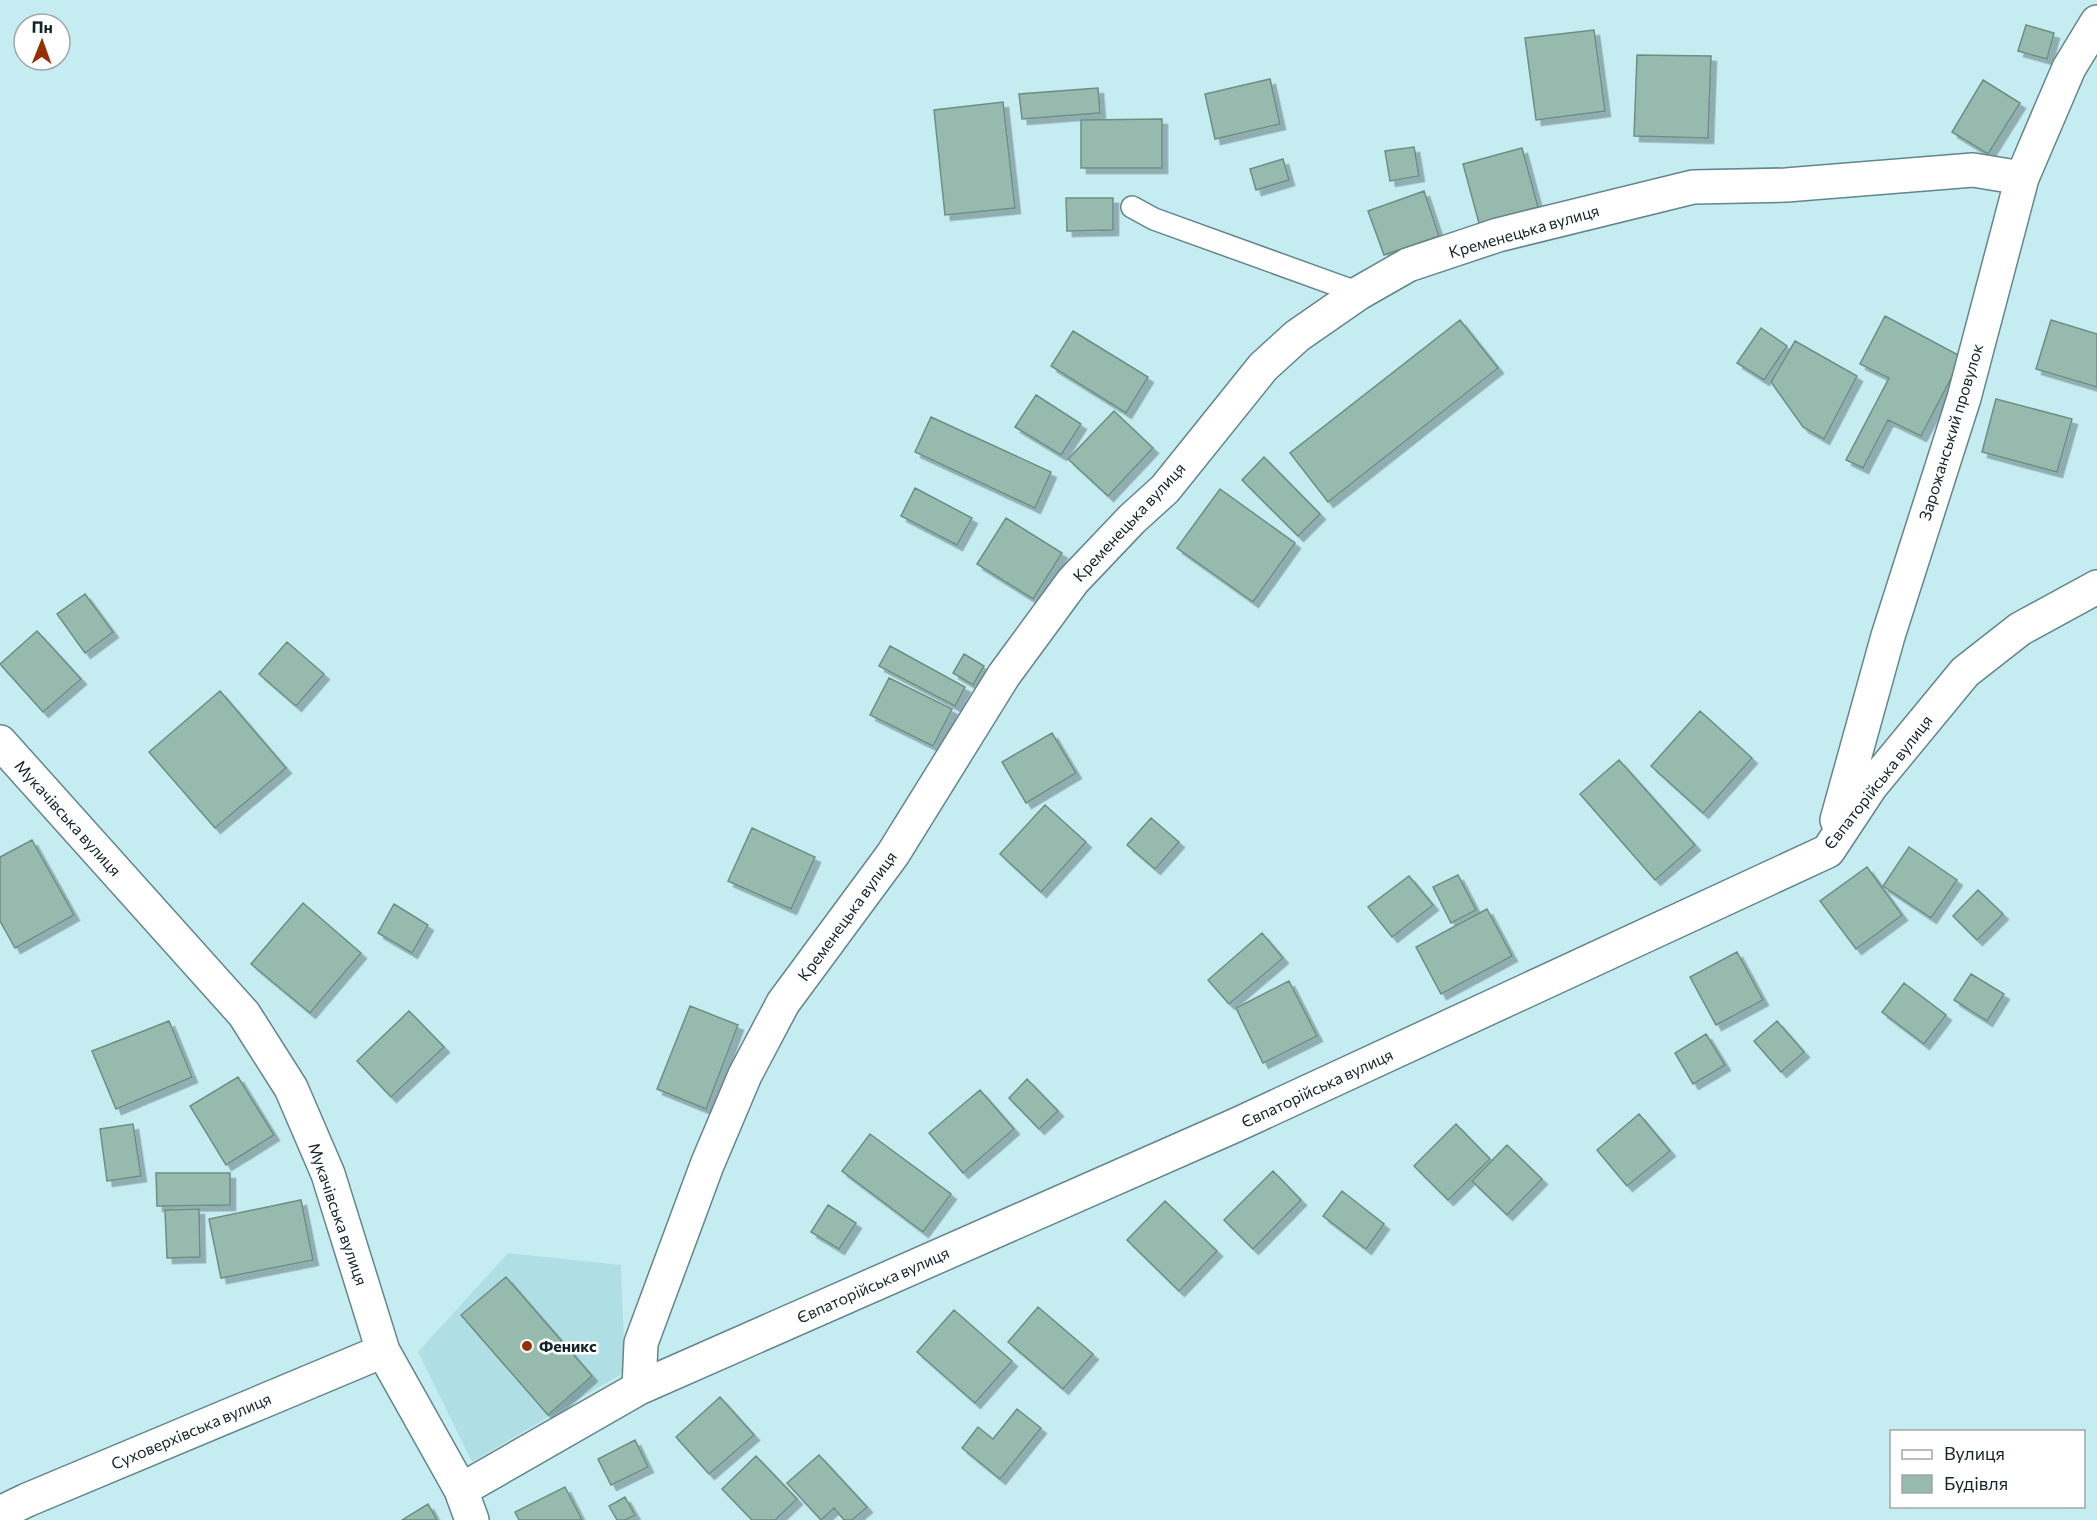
<svg xmlns="http://www.w3.org/2000/svg" width="2097" height="1520" viewBox="0 0 2097 1520" font-family="Commissioner,sans-serif">
<defs>
<filter id="shadow"><feDropShadow dx="5.5" dy="5.5" stdDeviation="0" flood-color="#0004"/></filter>
</defs>
<rect width="100%" height="100%" fill="#c5ecf1"/>
<!-- built -->
<path fill="#afdfe5" d="M508 1253 621 1265 625 1372 472 1462 418 1352Z"/>
<!-- building -->
<path fill="#97baae" stroke="#6d8e83" stroke-width="1.5" filter="url(#shadow)" d="M2026 25 2054 33 2047 59 2018 51Z
M1594 30 1605 111 1536 120 1525 38Z
M1637 55 1711 56 1708 138 1634 136Z
M1270 79 1280 124 1215 139 1205 94Z
M1983 80 2020 103 1988 154 1952 132Z
M1098 88 1100 113 1022 119 1019 94Z
M1003 102 1015 208 945 215 934 110Z
M1162 119V168H1081V120Z
M1414 147 1419 176 1390 181 1385 151Z
M1522 148 1538 207 1479 223 1463 164Z
M1283 159 1289 180 1256 190 1250 169Z
M1424 191 1439 236 1384 255 1368 211Z
M1066 198H1113V230L1067 231Z
M1885 316 1962 357 1921 436 1888 420 1863 468 1846 460 1889 378 1860 364Z
M1460 320 1498 368 1328 502 1290 453Z
M2051 320 2097 334V387L2036 369Z
M1761 328 1787 346 1764 380 1737 363Z
M1073 331 1148 377 1126 413 1051 366Z
M1795 341 1857 376 1824 439 1803 427 1771 382Z
M1036 395 1081 424 1061 455 1015 427Z
M1996 399 2072 419 2057 472 1982 452Z
M1114 411 1153 448 1108 496 1068 459Z
M931 417 1051 472 1035 508 915 452Z
M1264 457 1320 514 1298 536 1242 480Z
M915 488 972 518 957 545 901 516Z
M1220 489 1295 543 1253 602 1177 548Z
M1006 518 1062 553 1033 599 977 564Z
M85 594 113 632 85 653 57 614Z
M37 631 81 679 43 712 0 664Z
M287 642 324 674 296 706 259 674Z
M890 646 965 687 955 706 879 666Z
M964 654 984 666 973 685 953 673Z
M889 678 952 709 933 746 870 715Z
M220 691 286 768 215 828 149 752Z
M1700 711 1752 758 1703 813 1651 766Z
M1052 733 1076 773 1026 803 1002 762Z
M1619 760 1695 845 1655 880 1580 794Z
M1045 805 1086 842 1041 892 1000 854Z
M1151 818 1179 842 1155 869 1127 845Z
M752 828 815 857 791 909 728 881Z
M32 840 74 915 15 948 0 921V857Z
M1909 847 1957 880 1931 918 1883 886Z
M1867 867 1902 915 1856 949 1820 901Z
M1458 875 1476 910 1451 923 1433 887Z
M1409 876 1433 905 1392 937 1368 907Z
M1978 890 2003 914 1977 940 1953 916Z
M303 903 361 953 310 1013 251 964Z
M394 904 428 925 412 953 378 933Z
M1487 909 1512 956 1441 994 1416 947Z
M1262 933 1283 958 1229 1004 1208 980Z
M1737 952 1763 1000 1716 1025 1690 977Z
M1971 974 2004 994 1987 1021 1954 1000Z
M1289 981 1317 1036 1263 1063 1236 1008Z
M1904 983 1946 1015 1924 1044 1882 1012Z
M690 1006 738 1025 706 1109 657 1089Z
M409 1011 444 1047 391 1097 357 1061Z
M169 1021 192 1077 116 1109 92 1051Z
M1777 1021 1804 1052 1781 1072 1754 1041Z
M1706 1034 1725 1065 1693 1084 1675 1053Z
M238 1077 274 1135 226 1165 190 1106Z
M1027 1079 1058 1111 1039 1129 1009 1098Z
M980 1090 1014 1129 963 1173 929 1133Z
M1639 1114 1670 1151 1627 1186 1597 1150Z
M133 1124 141 1176 107 1181 100 1129Z
M1456 1124 1490 1159 1448 1200 1414 1166Z
M870 1134 951 1194 923 1232 842 1171Z
M1507 1145 1542 1179 1507 1215 1472 1181Z
M1273 1171 1301 1200 1253 1249 1224 1220Z
M156 1173H230V1205L157 1206Z
M1342 1191 1384 1224 1366 1249 1323 1216Z
M301 1200 313 1260 221 1278 209 1219Z
M1165 1201 1217 1251 1179 1291 1127 1240Z
M828 1205 856 1223 839 1249 811 1232Z
M199 1209 200 1257 167 1258 165 1210Z
M506 1277 592 1376 548 1415 461 1315Z
M1038 1307 1093 1354 1063 1389 1008 1342Z
M954 1310 1012 1361 975 1403 917 1352Z
M720 1397 754 1435 709 1474 676 1437Z
M1017 1409 1041 1428 1000 1479 962 1448 978 1427 993 1439Z
M635 1440 648 1467 611 1485 598 1459Z
M819 1455 867 1507 852 1520H844L834 1508 821 1520 787 1483Z
M756 1456 797 1499 775 1520H752L722 1489Z
M565 1487 582 1520H519L515 1512Z
M625 1497 635 1515 625 1520H617L609 1506Z
M428 1504 437 1520H402Z"/>
<g fill="none" stroke-linecap="round" stroke-linejoin="round">
<!-- service casing -->
<g stroke="#62868b" stroke-width="24">
<path id="service" d="M1132 207 1154 219 1359 293"/>
</g>
<!-- minor casing -->
<g stroke="#62868b" stroke-width="36">
<path id="minor" d="M0 742 244 1014 291 1088 328 1174 383 1351 461 1490 472 1520
M1837 820 1888 636 1964 398 2022 178 2069 68 2097 22
M639 1388 641 1343 707 1165 745 1075 783 1003 893 854 1004 675 1073 581 1132 519 1165 489 1263 367 1297 336 1359 293 1408 265 1498 235 1693 187 1786 185 1973 170 2022 178
M461 1490 639 1388 1236 1125 1828 851 1871 786 1965 672 2020 629 2097 587
M0 1513 27 1500 383 1351"/>
</g>
<!-- service -->
<use href="#service" stroke="#fff" stroke-width="21"/>
<!-- minor -->
<use href="#minor" stroke="#fff" stroke-width="33"/>
</g>
<!-- markers -->
<circle fill="#953004" stroke="#fff" stroke-width="2" cx="527" cy="1346" r="6"/>
<g text-anchor="middle" stroke-width="5" stroke-linejoin="round" paint-order="stroke">
<!-- street labels -->
<g font-size="16" fill="#142325" stroke="#fff">
<text transform="translate(1524 231) rotate(-16)" y="6">Кременецька вулиця</text>
<text transform="translate(1951 432) rotate(-73)" y="6">Зарожанський провулок</text>
<text transform="translate(1129 522) rotate(-47)" y="6">Кременецька вулиця</text>
<text transform="translate(1878 782) rotate(-52)" y="6">Євпаторійська вулиця</text>
<text transform="translate(68 818) rotate(48)" y="6">Мукачівська вулиця</text>
<text transform="translate(847 916) rotate(-54)" y="6">Кременецька вулиця</text>
<text transform="translate(1317 1088) rotate(-25)" y="6">Євпаторійська вулиця</text>
<text transform="translate(338 1214) rotate(71)" y="6">Мукачівська вулиця</text>
<text transform="translate(873 1285) rotate(-24)" y="6">Євпаторійська вулиця</text>
<text transform="translate(191 1431) rotate(-23)" y="6">Суховерхівська вулиця</text>
</g>
<!-- poi labels -->
<g font-size="16" font-weight="bold" fill="#142325" stroke="#fff" text-anchor="start">
<text x="539" y="1352">Феникс</text>
</g>
</g>
<!-- legend -->
<rect x="1890" y="1430" width="195" height="78" fill="#ffffff" stroke="#a1a7a8" stroke-width="1.5"/>
<rect x="1902" y="1450" width="30" height="9" fill="#ffffff" stroke="#a1a7a8" stroke-width="1.5"/>
<text x="1944" y="1460" font-size="18" fill="#142325">Вулиця</text>
<rect x="1902" y="1475" width="30" height="18" fill="#97baae" stroke="#a1a7a8" stroke-width="1.5"/>
<text x="1944" y="1490" font-size="18" fill="#142325">Будівля</text>
<!-- north arrow -->
<g transform="translate(42 42) rotate(1)"><circle r="28" fill="#ffffff" stroke="#a1a7a8" stroke-width="1.5"/>
<path d="M0-4.5L10 22L0 15L-10 22Z" fill="#953004"/>
<text y="-9" font-size="16" font-weight="bold" text-anchor="middle" fill="#142325">Пн</text>
</g>
</svg>
